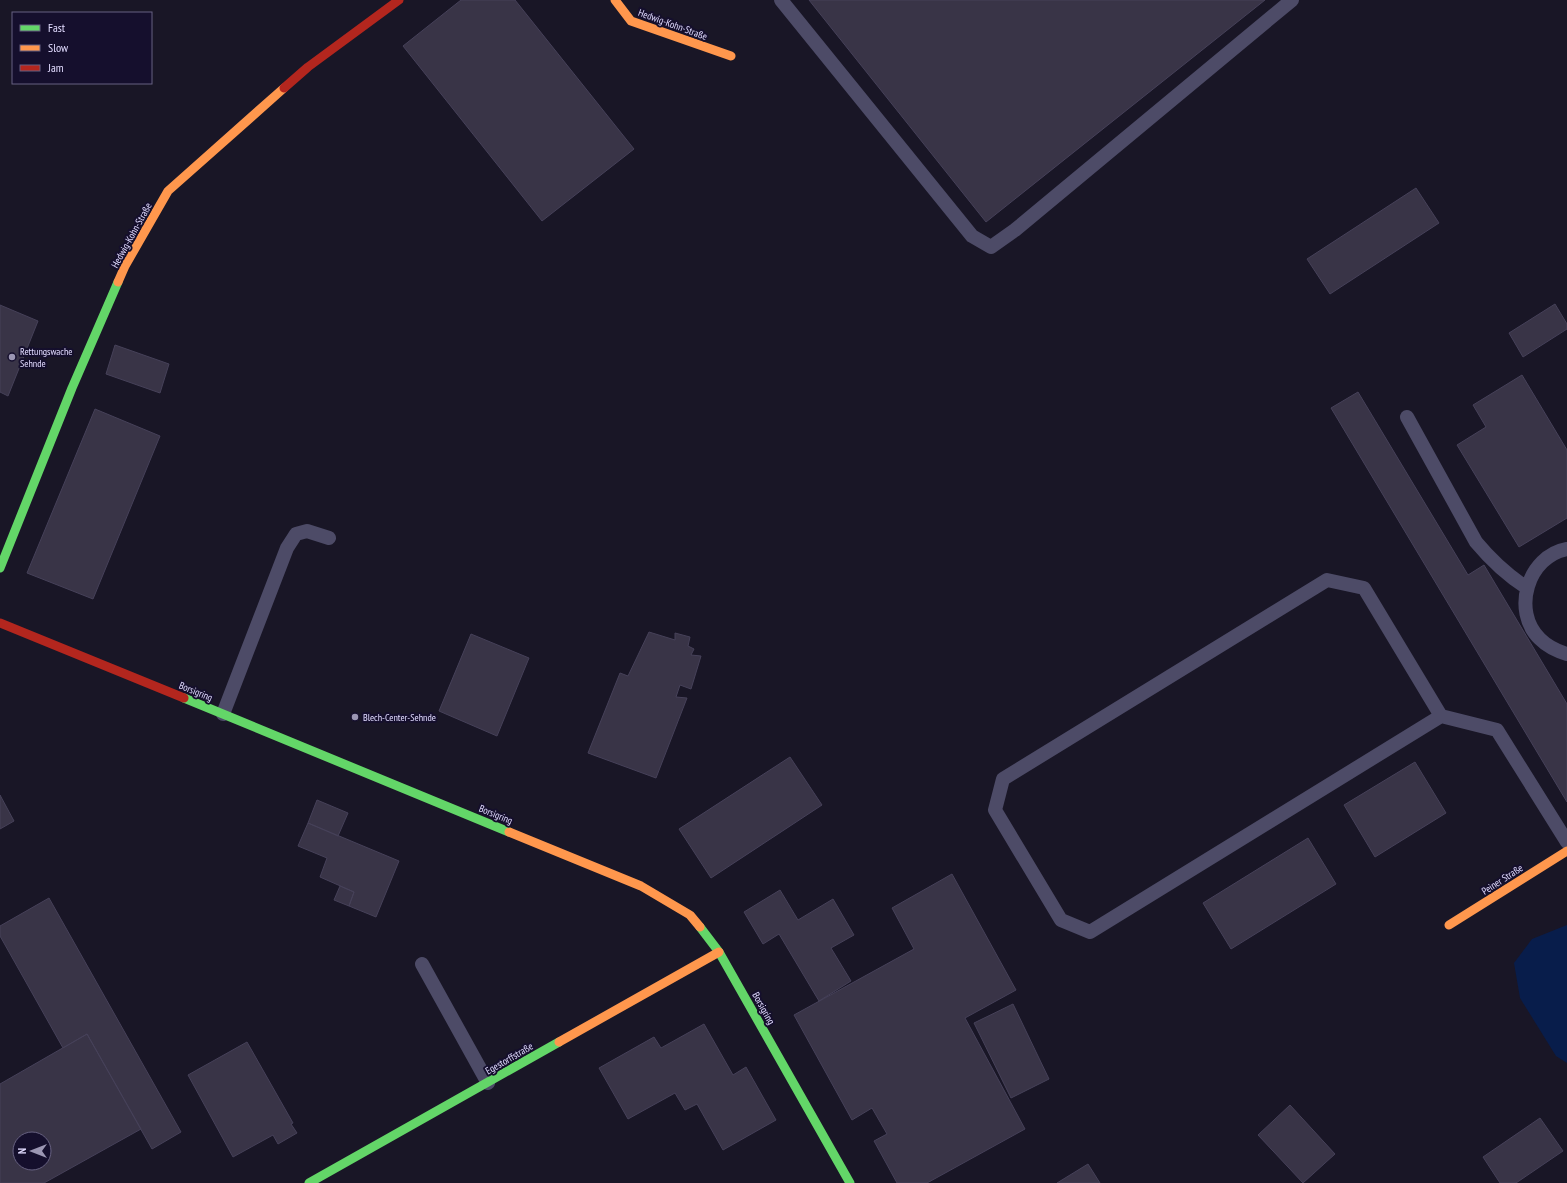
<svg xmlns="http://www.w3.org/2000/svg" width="1567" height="1183" viewBox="0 0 1567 1183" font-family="'PT Sans Narrow',sans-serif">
<rect width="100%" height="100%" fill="#191626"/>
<!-- water -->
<path fill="#081d4b" d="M1567 925V1063L1556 1056 1520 998 1514 963 1532 939Z"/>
<!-- building -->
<path fill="#393447" stroke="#464159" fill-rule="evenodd" d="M461 0H515L634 149 542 221 403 46Z
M809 0H1265L986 222Z
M1416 188 1439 223 1330 294 1307 259Z
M1555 304 1567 324V329L1523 357 1509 333Z
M0 305 38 321 8 396 0 392Z
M115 345 169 364 160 393 106 374Z
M1522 375 1567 450V518L1519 547 1457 445 1486 427 1473 405Z
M1358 392 1468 575 1484 565 1567 704V802L1331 408Z
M95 409 160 436 93 599 27 573Z
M649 632 675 640V633L690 637 688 646 694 649 691 655 701 656 691 689 680 685 676 697 687 698 656 778 588 753 620 673 628 676Z
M471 634 529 658 497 736 439 711Z
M790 757 822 805 711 878 679 829Z
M1415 762 1446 813 1375 857 1344 805Z
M0 795 14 821 0 829Z
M317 800 348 813 338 836 308 823Z
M308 823 399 861 376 917 349 906 354 892 320 877 327 858 298 846Z
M1308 838 1336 884 1231 949 1203 903Z
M952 874 1016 990 965 1018 1025 1129 927 1183H897L874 1141 887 1134 872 1108 852 1120 794 1015 914 949 892 908Z
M340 886 354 892 349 906 334 900Z
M780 890 798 920 833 899 854 935 831 948 851 981 819 1001 779 934 763 944 744 912Z
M49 898 181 1132 152 1149 87 1034 63 1048 0 936V926Z
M1013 1004 1049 1079 1011 1098 974 1023Z
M704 1024 733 1075 746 1067 776 1120 723 1150 697 1104 685 1110 675 1093 628 1119 599 1068 654 1037 661 1048Z
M87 1034 141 1129 44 1183H0V1084ZM20 1139H44V1163H20Z
M247 1042 293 1123 291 1124 297 1133 278 1144 273 1135 233 1157 188 1075Z
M1290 1105 1335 1154 1303 1183 1258 1135Z
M1540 1118 1563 1151 1516 1183H1500L1483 1157Z
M1088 1164 1100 1183H1057Z"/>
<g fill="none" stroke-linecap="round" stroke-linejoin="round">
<!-- lane -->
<path stroke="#4d4b67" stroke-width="14" d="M781 0 972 236 991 247 1015 230 1292 0
M1407 417 1476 542C1491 560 1507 575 1527 588
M1567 549C1528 556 1511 611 1540 639 1548 647 1557 651 1567 654
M223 714 287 548 296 534 307 531 329 538
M1441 716 1364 588 1327 580 1003 779 995 810 1061 920 1090 932 1441 716 1497 730 1567 842
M422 964 488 1083"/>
<!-- fast -->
<path stroke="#63d668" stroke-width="9" d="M0 568 72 388 118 282
M184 698 509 832
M700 927 719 952 850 1183
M309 1183 559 1042"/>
<!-- slow -->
<path stroke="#ff974d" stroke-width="9" d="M615 0 631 21 731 56
M118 282 125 266 168 191 284 88
M509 832 641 886 690 915 700 927
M1449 925 1567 851
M559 1042 719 952"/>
<!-- jam -->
<path stroke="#b3261e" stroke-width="9" d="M284 88 308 67 399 0
M0 623 184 698"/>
</g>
<!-- markers -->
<g fill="#9b96b3" stroke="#150f2d" stroke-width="1.5">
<circle cx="12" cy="357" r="4"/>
<circle cx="355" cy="717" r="4"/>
</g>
<g text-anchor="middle" stroke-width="4" stroke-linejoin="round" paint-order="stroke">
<!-- street labels -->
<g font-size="10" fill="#e1dbff" stroke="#150f2d">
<text transform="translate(673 24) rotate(20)" y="4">Hedwig-Kohn-Straße</text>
<text transform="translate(131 235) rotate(-61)" y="4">Hedwig-Kohn-Straße</text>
<text transform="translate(196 691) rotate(22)" y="4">Borsigring</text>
<text transform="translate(496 814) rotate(22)" y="4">Borsigring</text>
<text transform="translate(1502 879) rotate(-33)" y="4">Peiner Straße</text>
<text transform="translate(764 1008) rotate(61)" y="4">Borsigring</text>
<text transform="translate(509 1058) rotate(-30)" y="4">Egestorffstraße</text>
</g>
<!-- poi labels -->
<g font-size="10" fill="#e1dbff" stroke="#150f2d" text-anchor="start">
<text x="20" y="355">Rettungswache<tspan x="20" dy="12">Sehnde</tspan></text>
<text x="363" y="721">Blech-Center-Sehnde</text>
</g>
</g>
<!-- legend -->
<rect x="12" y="12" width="140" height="72" fill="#150f2d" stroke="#676181"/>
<rect x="20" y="25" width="20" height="6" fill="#63d668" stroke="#676181"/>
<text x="48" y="32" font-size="12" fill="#e1dbff">Fast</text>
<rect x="20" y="45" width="20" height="6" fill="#ff974d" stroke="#676181"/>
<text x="48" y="52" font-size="12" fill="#e1dbff">Slow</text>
<rect x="20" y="65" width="20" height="6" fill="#b3261e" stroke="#676181"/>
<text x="48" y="72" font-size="12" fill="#e1dbff">Jam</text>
<!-- north arrow -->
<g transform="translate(32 1151) rotate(270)"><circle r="19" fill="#150f2d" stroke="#676181"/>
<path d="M0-3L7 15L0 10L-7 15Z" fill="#9b96b3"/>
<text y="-6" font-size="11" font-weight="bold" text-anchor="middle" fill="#e1dbff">N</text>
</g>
</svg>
